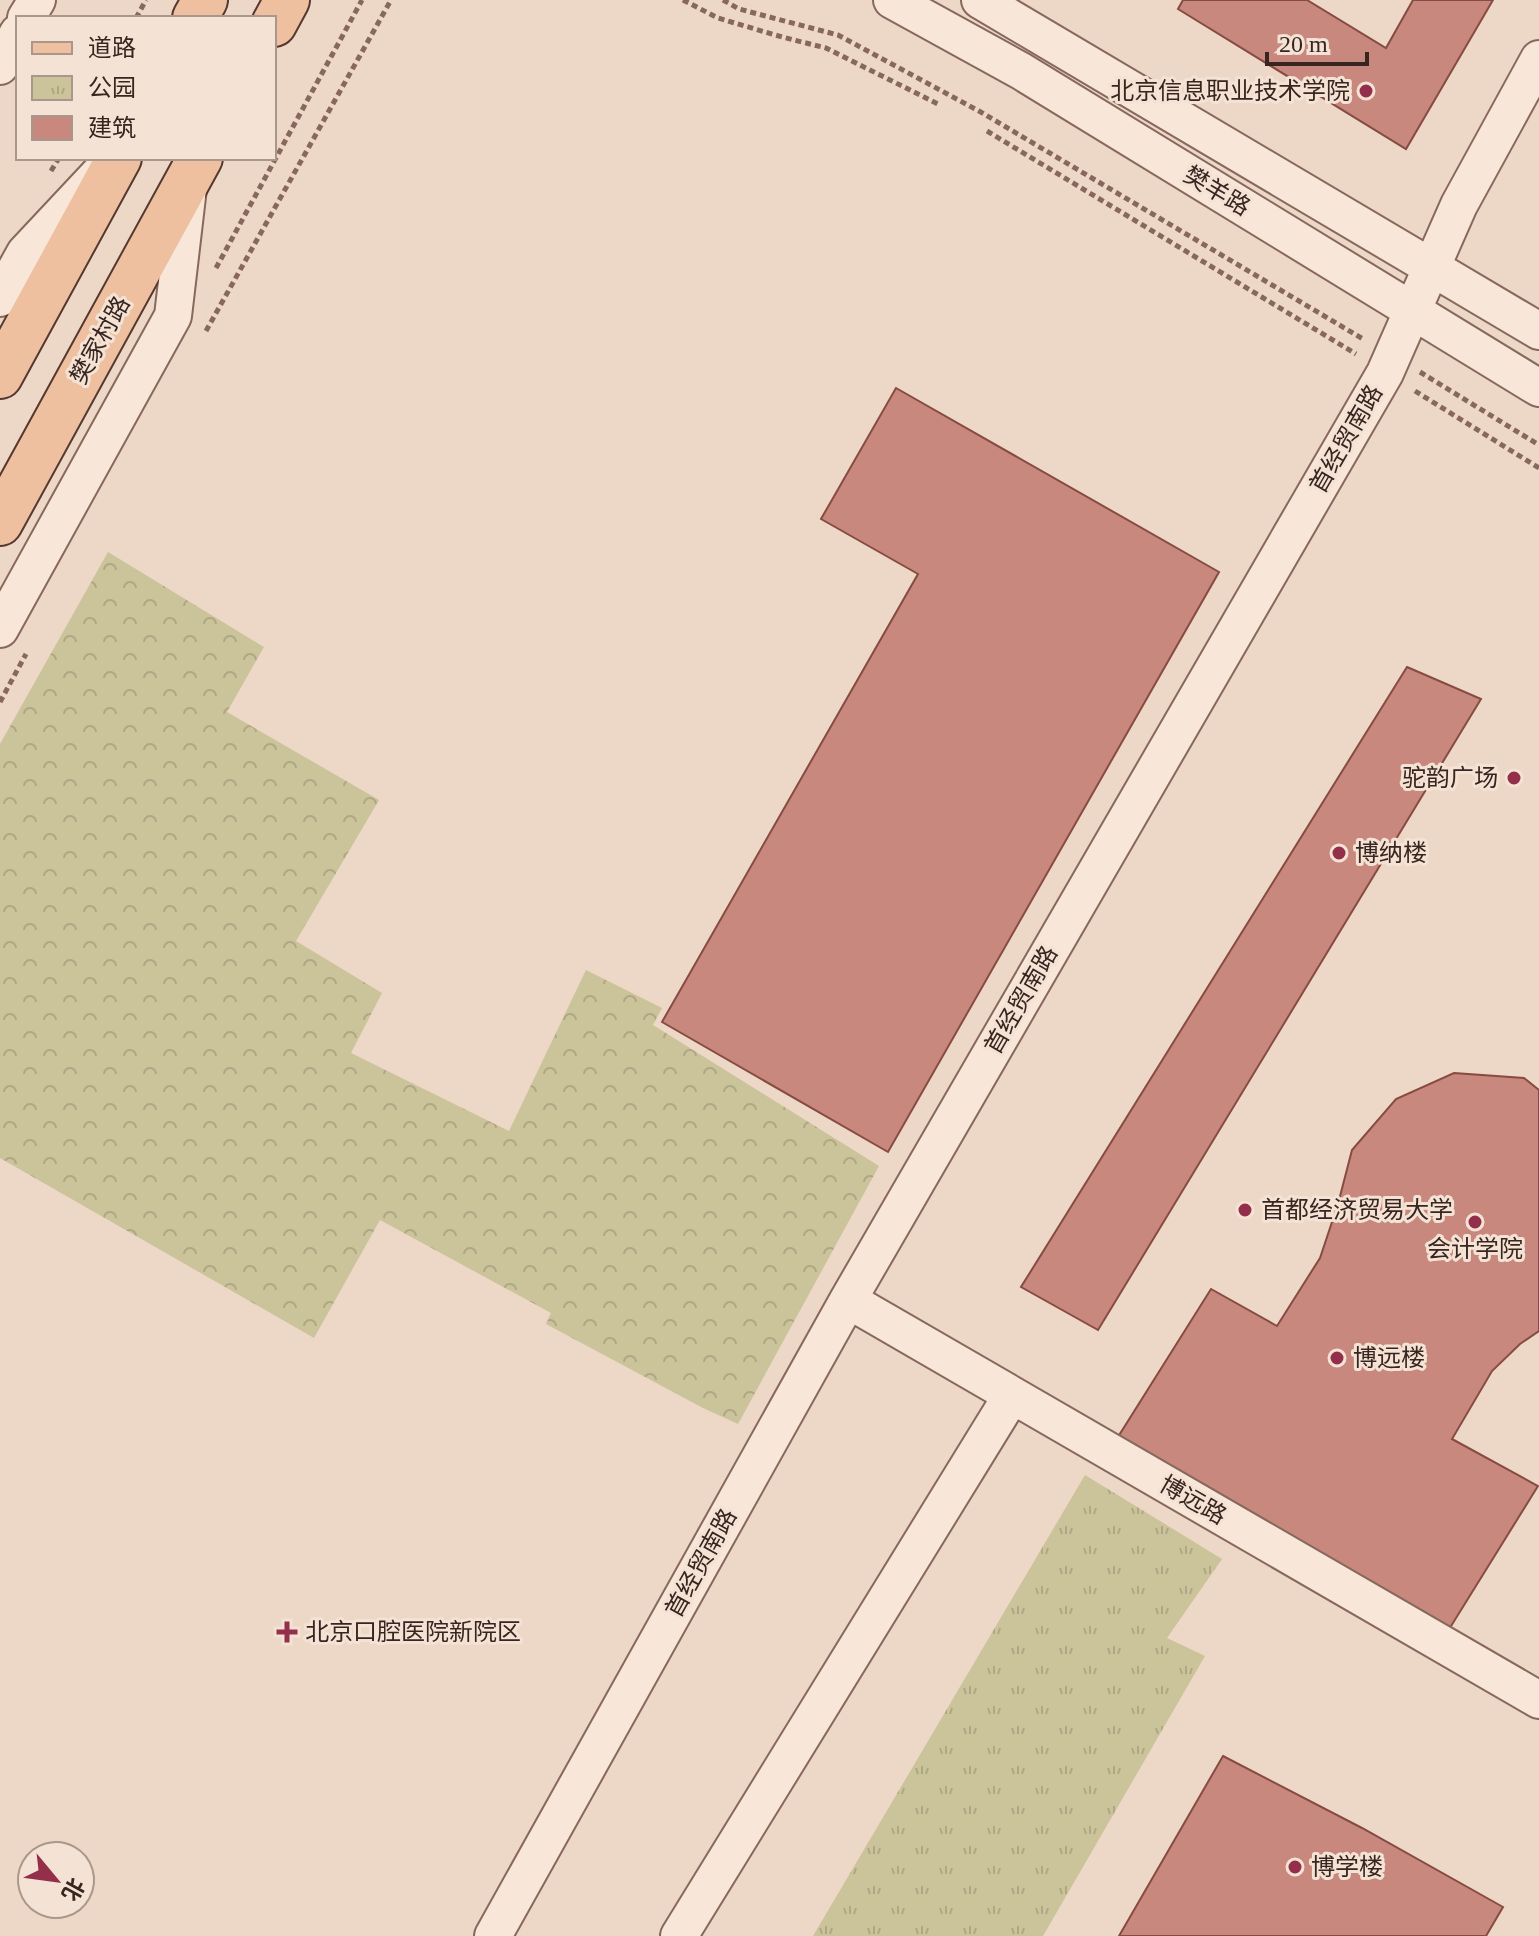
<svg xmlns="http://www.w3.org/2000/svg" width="1539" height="1936" viewBox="0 0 1539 1936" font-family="'Times New Roman','Noto Sans SC',serif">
<defs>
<pattern id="forest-crowns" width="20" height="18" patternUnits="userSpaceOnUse" patternTransform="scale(2)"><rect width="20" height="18" fill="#cbc39a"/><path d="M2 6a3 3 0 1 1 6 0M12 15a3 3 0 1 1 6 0" fill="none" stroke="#afa784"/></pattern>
<pattern id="park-tufts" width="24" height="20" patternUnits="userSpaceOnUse" patternTransform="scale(2)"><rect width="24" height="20" fill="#cbc39a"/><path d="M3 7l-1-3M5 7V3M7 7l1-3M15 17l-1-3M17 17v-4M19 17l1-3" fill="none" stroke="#afa784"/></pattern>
</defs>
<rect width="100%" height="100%" fill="#edd7c6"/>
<!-- forest -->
<path fill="url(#forest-crowns)" d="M108 552 264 647 227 712 379 800 296 941 382 993 351 1053 509 1131 586 970 662 1008 653 1025 879 1166 738 1424 703 1408 546 1324 551 1313 380 1220 314 1338 0 1158V744Z"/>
<!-- park -->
<path fill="url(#park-tufts)" d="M1085 1475 1222 1559 1167 1638 1205 1656 1043 1936H813Z"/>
<!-- building -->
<path fill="#c9887d" stroke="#864b43" stroke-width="2" d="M1183 0H1307L1386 48 1413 0H1493L1406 149 1178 9Z
M896 388 1219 572 888 1152 662 1022 918 574 821 519Z
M1407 667 1481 699 1098 1330 1021 1287Z
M1454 1073 1524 1078 1539 1090V1331L1520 1344 1492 1371 1452 1439 1538 1486 1448 1631 1118 1437 1211 1289 1277 1326 1320 1258 1338 1204 1352 1150 1396 1099Z
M1223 1756 1362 1828 1503 1907 1486 1936H1119Z"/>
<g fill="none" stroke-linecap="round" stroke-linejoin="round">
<!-- minor casing -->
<g stroke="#87685c" stroke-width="40">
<path id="minor" d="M892 0 1021 71 1539 388
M980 0 1539 331
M26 18 37 0
M0 66 18 33
M0 298 25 253 99 174
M0 629 173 316 188 188
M848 1300 1539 1700
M493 1936 848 1300 1385 373 1459 205 1539 59
M679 1936 1012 1395"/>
</g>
<!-- major casing -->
<g stroke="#553830" stroke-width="48">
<path id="major" d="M195 18 205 0
M274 24 287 0
M0 376 119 158
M0 523 200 158"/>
</g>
<!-- path -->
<path stroke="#87685c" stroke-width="5" stroke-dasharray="6 4" stroke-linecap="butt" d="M683 0 718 18 782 37 826 48 940 105
M723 0 739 9 838 35 979 111 1363 339
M136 18 146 0
M987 131 1356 354
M51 171 59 158
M216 268 362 0
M206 331 391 0
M1420 372 1539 445
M1415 391 1539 468
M0 702 26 654"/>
<!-- minor -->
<use href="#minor" stroke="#f8e6d9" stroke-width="36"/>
<!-- major -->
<use href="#major" stroke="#eec0a0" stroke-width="44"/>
</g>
<!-- markers -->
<g fill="#942f4b" stroke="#f4e3d5" stroke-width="3">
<circle cx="1366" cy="91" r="8"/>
<circle cx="1514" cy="778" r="8"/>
<circle cx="1339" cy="853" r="8"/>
<circle cx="1245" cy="1210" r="8"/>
<circle cx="1475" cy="1222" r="8"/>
<circle cx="1337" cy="1358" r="8"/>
<path d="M283 1620h8v8h8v8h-8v8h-8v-8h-8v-8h8z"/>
<circle cx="1295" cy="1867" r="8"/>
</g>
<g text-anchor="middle" stroke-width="6" stroke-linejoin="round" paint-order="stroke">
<!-- poi labels -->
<g font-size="24" fill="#382520" stroke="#f4e3d5" text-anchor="start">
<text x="1350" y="99" text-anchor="end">北京信息职业技术学院</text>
<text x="1498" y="786" text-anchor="end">驼韵广场</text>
<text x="1355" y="861">博纳楼</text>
<text x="1261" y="1218">首都经济贸易大学</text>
<text x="1475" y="1257" text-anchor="middle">会计学院</text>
<text x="1353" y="1366">博远楼</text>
<text x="305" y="1640">北京口腔医院新院区</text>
<text x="1311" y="1875">博学楼</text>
</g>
<!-- street labels -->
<g font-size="24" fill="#382520" stroke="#f4e3d5">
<text transform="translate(1217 191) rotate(31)" y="8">樊羊路</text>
<text transform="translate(100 340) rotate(-61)" y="8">樊家村路</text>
<text transform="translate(1346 439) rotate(-60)" y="8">首经贸南路</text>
<text transform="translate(1021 1000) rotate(-60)" y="8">首经贸南路</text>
<text transform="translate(1193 1500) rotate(30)" y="8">博远路</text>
<text transform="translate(701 1563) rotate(-61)" y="8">首经贸南路</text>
</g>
</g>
<!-- legend -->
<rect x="16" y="16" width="260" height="144" fill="#f4e3d5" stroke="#a9978d" stroke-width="2"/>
<rect x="32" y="42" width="40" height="12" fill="#eec0a0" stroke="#a9978d" stroke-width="2"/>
<text x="88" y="56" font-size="24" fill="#382520">道路</text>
<rect x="32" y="76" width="40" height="24" fill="url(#park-tufts)" stroke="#a9978d" stroke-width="2"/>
<text x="88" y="96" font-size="24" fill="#382520">公园</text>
<rect x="32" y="116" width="40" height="24" fill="#c9887d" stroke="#a9978d" stroke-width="2"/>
<text x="88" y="136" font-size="24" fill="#382520">建筑</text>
<!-- north arrow -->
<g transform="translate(56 1880) rotate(119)"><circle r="38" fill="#f4e3d5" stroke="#a9978d" stroke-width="2"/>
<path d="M0-6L14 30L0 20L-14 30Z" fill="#942f4b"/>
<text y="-12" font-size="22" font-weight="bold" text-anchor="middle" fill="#382520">北</text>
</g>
<!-- scale -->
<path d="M1267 52v12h100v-12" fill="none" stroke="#382520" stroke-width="4"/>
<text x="1279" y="52" font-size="24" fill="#382520" stroke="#f4e3d5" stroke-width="6" paint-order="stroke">20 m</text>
</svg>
